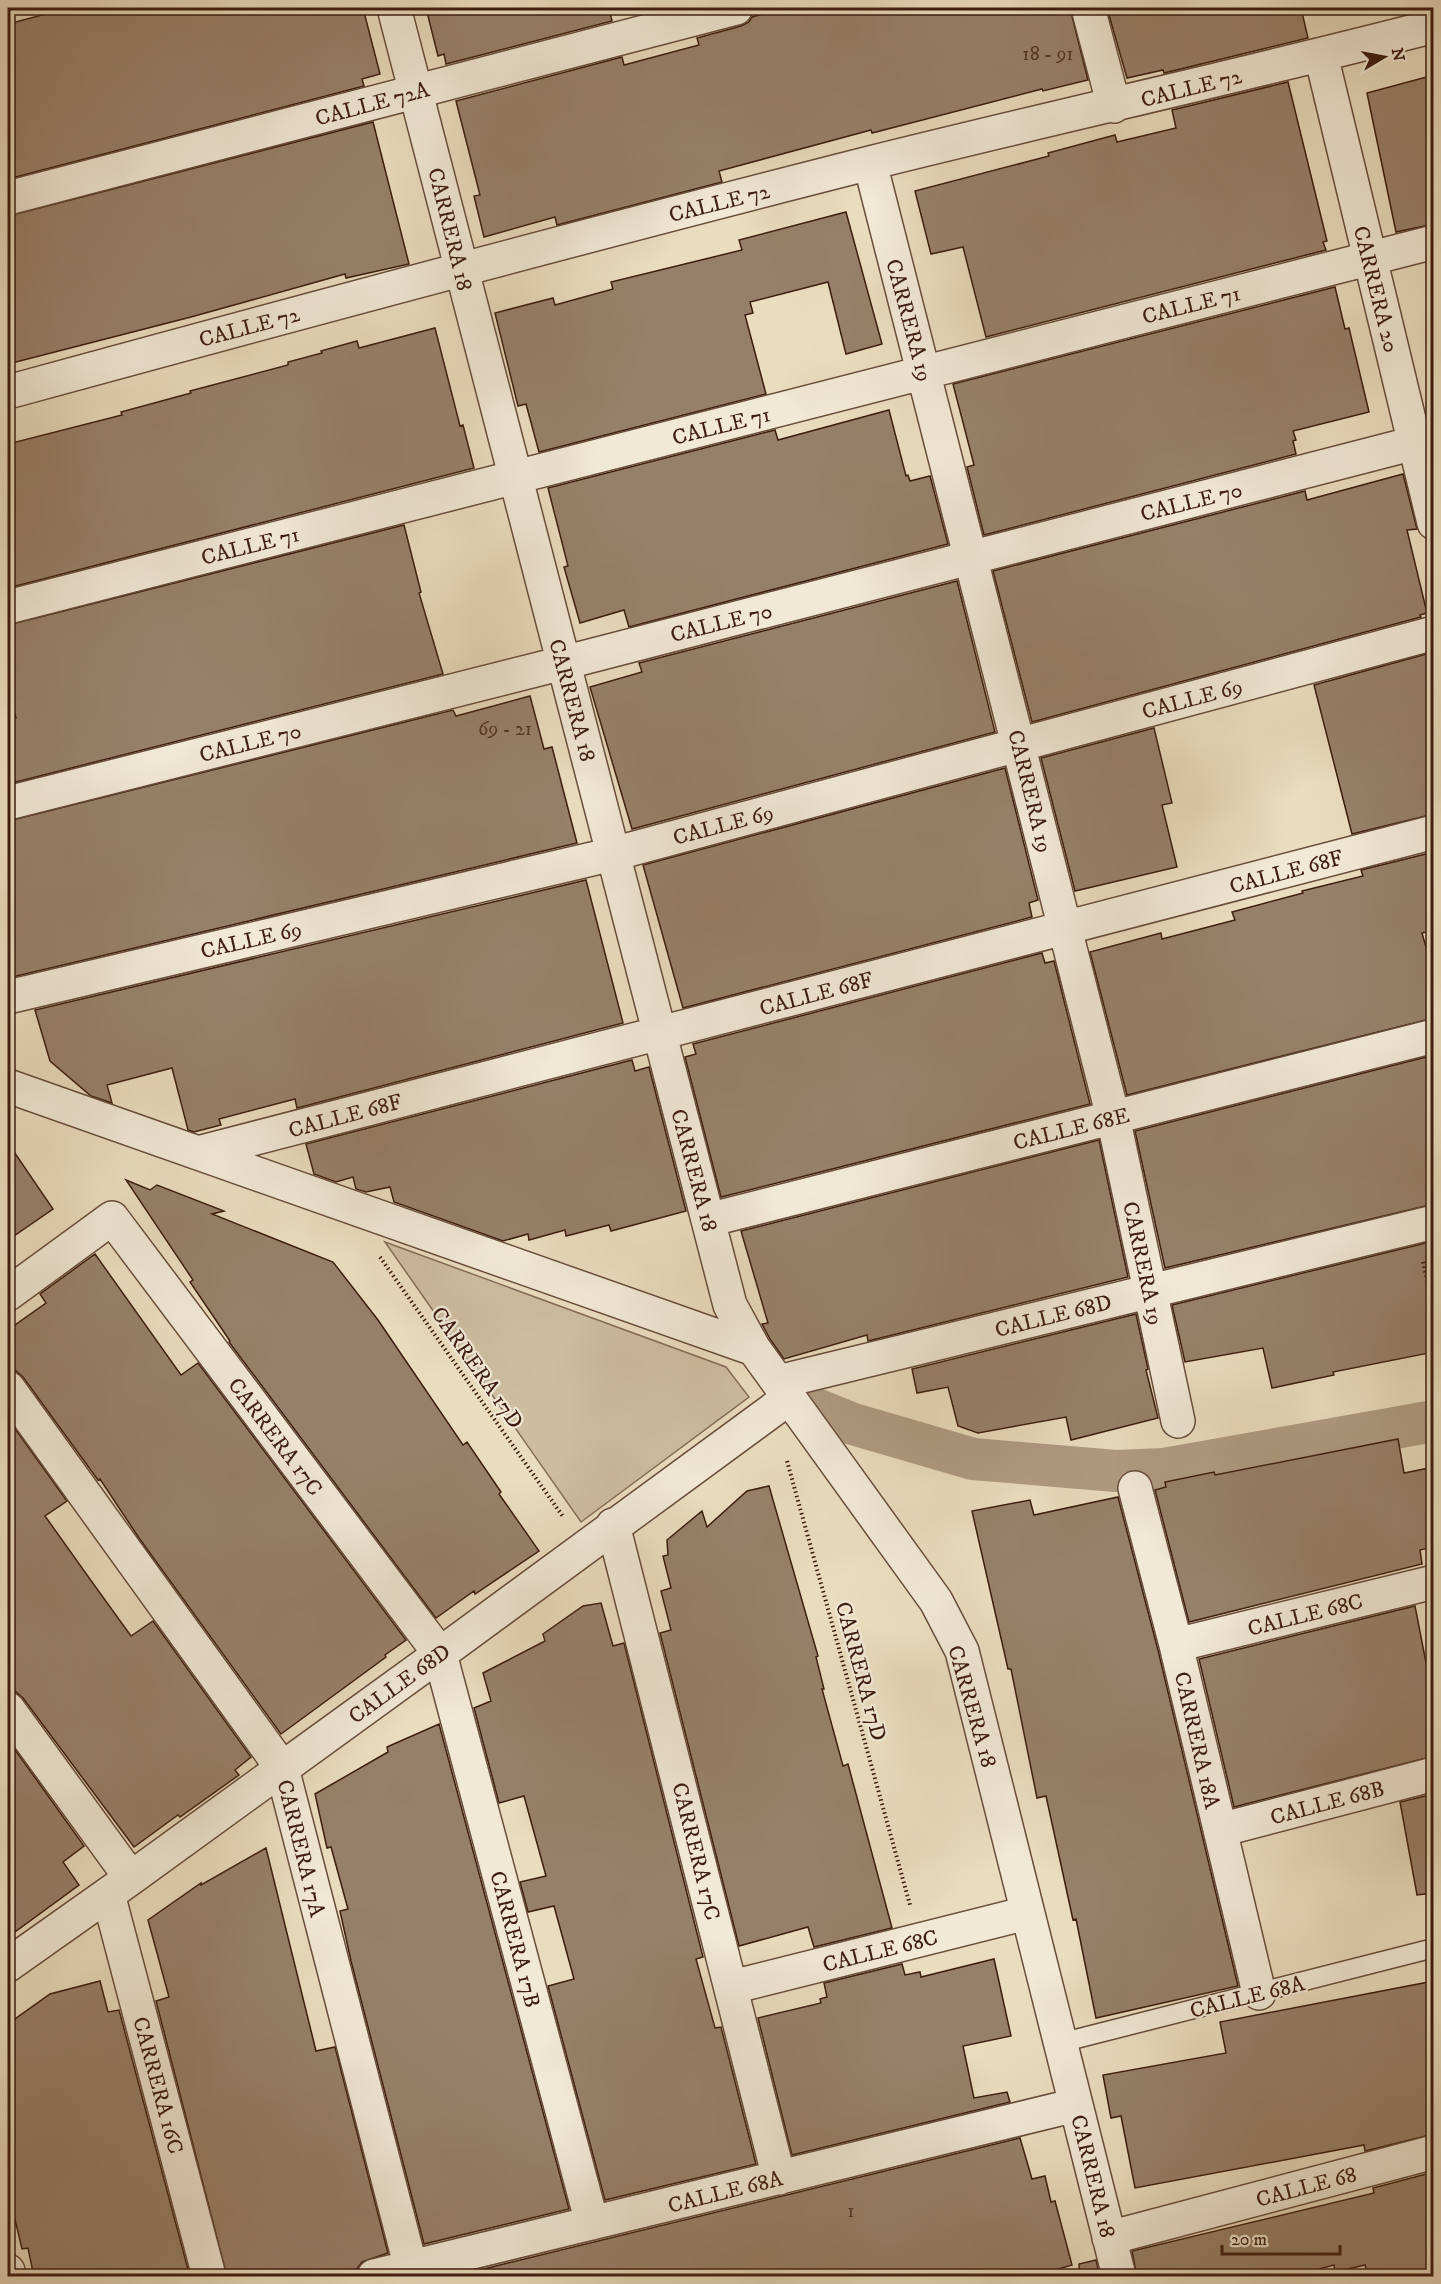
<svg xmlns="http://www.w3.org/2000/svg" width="1441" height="2284" viewBox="0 0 1441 2284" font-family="'IM FELL DW Pica',serif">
<rect width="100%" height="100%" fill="#eadcbe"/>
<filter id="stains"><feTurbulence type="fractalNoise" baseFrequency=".00333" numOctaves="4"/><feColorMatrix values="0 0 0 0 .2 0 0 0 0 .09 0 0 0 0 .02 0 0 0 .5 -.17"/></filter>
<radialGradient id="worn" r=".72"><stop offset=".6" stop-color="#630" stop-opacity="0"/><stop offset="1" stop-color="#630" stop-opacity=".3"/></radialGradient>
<!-- green -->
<path fill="#cdbca0" stroke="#856c58" stroke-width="1.5" d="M385 1242 726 1367 749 1397 581 1522Z"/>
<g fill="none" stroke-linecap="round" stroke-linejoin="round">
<!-- canal -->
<path stroke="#af9b82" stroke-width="42" d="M789 1398 853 1424 973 1459 1116 1471 1164 1469 1434 1421"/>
</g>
<!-- building -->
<path fill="#97806a" stroke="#3d1d0f" stroke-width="1.5" d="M68 8H363L380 74 362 79 364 86 8 179V24Z
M426 8H609L612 21 446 64 444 54 438 56Z
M786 8H1070L1088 80 1043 91 1042 89 872 133 871 130 719 171 722 182 557 225 555 217 484 237 474 196 480 195 456 101 622 57 624 65 699 45 697 38 741 26 749 22 752 17Z
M1107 8H1301L1308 38 1164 73 1163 70 1127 78Z
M1434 75V224L1396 232 1367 93Z
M1288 82 1327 241 1323 242 1326 250 986 337 963 247 931 254 915 191 1049 156 1048 153 1115 135 1117 142 1176 128 1172 110Z
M373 122 409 264 346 278 345 274 191 317 8 364V216Z
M846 212 882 344 846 354 828 282 750 302 753 313 745 315 766 394 539 452 526 404 518 406 495 313 553 298 555 305 613 289 611 282 742 250 739 240Z
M1335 287 1345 329 1349 328 1369 412 1293 431 1296 440 1293 441 1296 454 984 535 967 467 974 465 953 384Z
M435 328 460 426 463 425 474 468 8 588V444L122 415 121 412 191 393 190 391 288 365V362L322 353 321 351 357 341 359 348Z
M889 410 906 476 908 475 910 481 930 476 948 544 629 627 624 610 580 623 564 567 568 566 548 488 775 430 778 440Z
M1403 474 1417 529 1407 530 1427 613 1420 615 1421 617 1032 722 993 571 1305 491 1307 500Z
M404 525 421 592 419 593 443 674 8 784V719L16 718 8 687V625Z
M957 581 995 732 632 829 590 687 642 672 639 663Z
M1430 653 1434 667V814L1352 834 1314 685Z
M530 696 544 749 552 747 577 843 8 978V821L453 710 456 716Z
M1154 728 1172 803 1162 805 1177 867 1075 891 1041 758Z
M1005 768 1038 900 1029 903 1032 917 683 1008 643 865Z
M1434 852V930L1422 933 1434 975V1018L1127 1095 1090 952 1161 933 1162 939 1235 920 1232 912 1303 893 1302 891 1363 876 1361 870Z
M586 880 623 1023 297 1108 295 1099 219 1119 221 1125 194 1132 188 1130 172 1068 107 1085 112 1103 91 1096 50 1061 35 1010Z
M1042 953 1045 963 1054 961 1090 1104 721 1197 685 1057 696 1054 693 1044Z
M1434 1055V1204L1165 1268 1135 1131Z
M632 1060 635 1071 649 1067 686 1211 611 1231 609 1225 566 1236 565 1230 529 1240 528 1234 503 1241 394 1202 390 1187 366 1192 356 1189 353 1177 336 1182 314 1174 306 1144Z
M1099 1140 1128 1277 868 1341 867 1335 784 1359 770 1339 762 1324 768 1323 741 1231Z
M8 1143 53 1209 8 1240Z
M126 1180 150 1190 157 1185 224 1211 212 1214 333 1262 378 1320 463 1445 467 1442 501 1492 499 1494 539 1551 475 1594 474 1591 436 1618 229 1342 230 1341 190 1282 193 1280Z
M1434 1241V1352L1333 1372 1334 1375 1272 1388 1263 1348 1185 1362 1172 1305Z
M95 1254 181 1375 198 1363 406 1640 385 1655 386 1657 281 1734 139 1538 100 1479 98 1480 23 1377 16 1371 8 1370V1330L46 1303 40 1294Z
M1136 1314 1148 1369 1146 1370 1158 1418 1071 1440 1066 1417 978 1433 958 1426 948 1387 917 1393 912 1369Z
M8 1419 67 1501 45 1516 92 1582 131 1636 153 1621 251 1757 235 1770 239 1775 180 1817 178 1815 134 1847 23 1698 16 1692 8 1691Z
M1398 1439 1404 1473 1434 1467V1547L1420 1550 1422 1564 1189 1622 1155 1490 1166 1487 1165 1482 1214 1472 1215 1475Z
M769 1486 818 1656 816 1657 824 1689H822L843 1766 848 1764 892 1928 814 1947 808 1927 739 1946 660 1633 671 1630 661 1591 671 1588 663 1556 668 1555 667 1540 702 1511 707 1527 747 1491Z
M1118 1497 1158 1650 1238 1986 1096 2018 1076 1919 1073 1920 1046 1796 1037 1798 1011 1669H1008L972 1511 1030 1500 1034 1515Z
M601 1603 613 1646 624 1643 703 1957 696 1959 715 2028 721 2027 756 2164 605 2200 548 1986 574 1979 554 1906 528 1912 520 1882 546 1876 524 1796 499 1803 474 1708 491 1701 483 1673 545 1641 543 1634 583 1606Z
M1415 1606 1434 1704V1756L1234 1807 1199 1659Z
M439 1724 569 2209 424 2244 351 1961 340 1911 348 1909 331 1847 327 1848 315 1794 388 1752 387 1747Z
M8 1740 84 1846 63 1862 79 1885 8 1937Z
M1434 1794V1893L1417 1895 1400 1802Z
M266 1848 316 2051 335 2047 388 2253 362 2262 356 2270V2277H227L156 2001 169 1997 148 1920 201 1883V1885Z
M994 1959 1011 2036 963 2046 974 2098 1007 2092 1010 2102 792 2155 758 2018 821 2003 820 1999 827 1997 824 1983 902 1964 905 1975 920 1972 921 1977Z
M100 1981 108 2012 119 2010 190 2277H34L28 2248 22 2249 8 2190V2024L50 1994Z
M1434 1981V2134L1365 2151 1364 2145 1135 2188 1121 2116 1111 2118 1103 2075 1226 2053 1220 2022Z
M1020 2138 1032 2179 1045 2176 1051 2202 1055 2201 1072 2265 1032 2277H451Z
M1434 2172V2277H1368L1365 2265 1335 2272 1334 2265 1290 2277H1137L1132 2251 1374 2193 1373 2188Z
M1096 2260 1100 2277H1080L1079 2264Z"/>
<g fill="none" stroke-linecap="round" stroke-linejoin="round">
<!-- lane casing -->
<g stroke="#684d3b" stroke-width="21">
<path id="lane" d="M1060 2043 1434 1948"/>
</g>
<!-- street casing -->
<g stroke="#684d3b" stroke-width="36">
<path id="street" d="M394 8 730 1305 754 1349 936 1601 962 1651 1119 2276
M1088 8 1114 106
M1321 55 1434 523
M870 163 1113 1117 1178 1421
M8 198 736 8
M8 392C293 314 579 237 866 164 1054 117 1245 75 1434 26
M8 607 1434 242
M8 803 563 663 1434 438
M8 997 613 854 1434 633
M8 1086 754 1349
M198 1153 1434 832
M708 1220 1434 1036
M8 1294 112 1218 440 1654 592 2223
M778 1382 1434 1222
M8 1388 282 1768 413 2276
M1135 1488 1176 1645 1259 1993
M613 1525 779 2178
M1176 1645 1434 1582
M8 1709 131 1878
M1220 1830 1434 1774
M108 1894 209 2276
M8 1965 131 1878 440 1654 789 1398
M732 1987 1027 1913
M1109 2238 1434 2152
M8 2271 9 2276
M374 2276 1076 2105"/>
</g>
<!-- path -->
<path stroke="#3d1d0f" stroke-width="4" stroke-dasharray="1.5 3" stroke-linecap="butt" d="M380 1257 564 1518
M1423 1262 1434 1309
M787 1461 910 1905"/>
<!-- lane -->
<use href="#lane" stroke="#f1e8d5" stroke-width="18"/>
<!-- street -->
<use href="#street" stroke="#f1e8d5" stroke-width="33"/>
</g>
<g text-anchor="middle" stroke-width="4.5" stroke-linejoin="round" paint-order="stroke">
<!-- number labels -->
<g font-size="20" fill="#543626">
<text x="1048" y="60">18 - 91</text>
<text x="505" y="735">69 - 21</text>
<text x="851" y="2217">1</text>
</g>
<!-- street labels -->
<g font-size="22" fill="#3d1d0f" stroke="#f1e8d5">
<text transform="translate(1191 87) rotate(-14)" y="8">CALLE 72</text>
<text transform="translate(372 103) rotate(-15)" y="8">CALLE 72A</text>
<text transform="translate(719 202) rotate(-14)" y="8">CALLE 72</text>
<text transform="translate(451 229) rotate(76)" y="8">CARRERA 18</text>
<text transform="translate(1377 289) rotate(76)" y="8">CARRERA 20</text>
<text transform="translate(1191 304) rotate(-14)" y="8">CALLE 71</text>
<text transform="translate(910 320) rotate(75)" y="8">CARRERA 19</text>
<text transform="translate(249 326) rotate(-15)" y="8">CALLE 72</text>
<text transform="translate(721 425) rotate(-14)" y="8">CALLE 71</text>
<text transform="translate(1191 501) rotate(-14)" y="8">CALLE 70</text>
<text transform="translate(250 545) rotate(-14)" y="8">CALLE 71</text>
<text transform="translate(721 622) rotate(-14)" y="8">CALLE 70</text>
<text transform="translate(1192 698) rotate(-15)" y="8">CALLE 69</text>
<text transform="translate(573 700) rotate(75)" y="8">CARRERA 18</text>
<text transform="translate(250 742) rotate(-14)" y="8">CALLE 70</text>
<text transform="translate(1031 791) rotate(76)" y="8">CARRERA 19</text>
<text transform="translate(723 824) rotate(-15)" y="8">CALLE 69</text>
<text transform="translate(1286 871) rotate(-15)" y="8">CALLE 68F</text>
<text transform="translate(251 939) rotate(-13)" y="8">CALLE 69</text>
<text transform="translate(816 993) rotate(-15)" y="8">CALLE 68F</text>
<text transform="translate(345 1115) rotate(-15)" y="8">CALLE 68F</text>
<text transform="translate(1071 1128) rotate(-14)" y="8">CALLE 68E</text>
<text transform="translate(695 1170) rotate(75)" y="8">CARRERA 18</text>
<text transform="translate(1144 1263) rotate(78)" y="8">CARRERA 19</text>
<text transform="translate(1053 1315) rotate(-14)" y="8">CALLE 68D</text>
<text transform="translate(478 1367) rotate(55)" y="8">CARRERA 17D</text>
<text transform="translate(276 1436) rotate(53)" y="8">CARRERA 17C</text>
<text transform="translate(1305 1614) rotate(-14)" y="8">CALLE 68C</text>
<text transform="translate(862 1671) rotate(75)" y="8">CARRERA 17D</text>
<text transform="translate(399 1683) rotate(-36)" y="8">CALLE 68D</text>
<text transform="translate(973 1706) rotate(74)" y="8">CARRERA 18</text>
<text transform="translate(1198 1740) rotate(77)" y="8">CARRERA 18A</text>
<text transform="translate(1327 1802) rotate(-15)" y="8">CALLE 68B</text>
<text transform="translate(302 1848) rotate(76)" y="8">CARRERA 17A</text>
<text transform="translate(697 1851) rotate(76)" y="8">CARRERA 17C</text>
<text transform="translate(516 1939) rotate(75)" y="8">CARRERA 17B</text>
<text transform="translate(880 1950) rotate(-14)" y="8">CALLE 68C</text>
<text transform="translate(1247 1996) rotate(-14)" y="8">CALLE 68A</text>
<text transform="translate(159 2085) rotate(75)" y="8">CARRERA 16C</text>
<text transform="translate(1094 2176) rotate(76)" y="8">CARRERA 18</text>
<text transform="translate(1306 2186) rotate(-15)" y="8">CALLE 68</text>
<text transform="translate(725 2191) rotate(-14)" y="8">CALLE 68A</text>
</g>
</g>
<!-- margin -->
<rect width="1441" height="2284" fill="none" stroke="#eadcbe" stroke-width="30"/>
<rect x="9" y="9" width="1423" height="2266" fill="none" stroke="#3d1d0f" stroke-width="3"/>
<rect x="15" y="15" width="1411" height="2254" fill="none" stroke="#3d1d0f" stroke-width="1.5"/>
<!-- north arrow -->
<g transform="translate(1384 57) rotate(80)" stroke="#f1e8d5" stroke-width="4.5" paint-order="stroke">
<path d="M0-4.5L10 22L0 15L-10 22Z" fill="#3d1d0f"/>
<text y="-9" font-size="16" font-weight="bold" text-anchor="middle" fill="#3d1d0f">N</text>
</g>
<!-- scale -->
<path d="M1222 2245v9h118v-9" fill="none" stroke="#3d1d0f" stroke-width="3"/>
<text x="1231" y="2245" font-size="18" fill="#3d1d0f" stroke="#f1e8d5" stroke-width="4.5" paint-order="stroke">20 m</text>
<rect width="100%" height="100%" filter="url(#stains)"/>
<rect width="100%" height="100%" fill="url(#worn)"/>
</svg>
